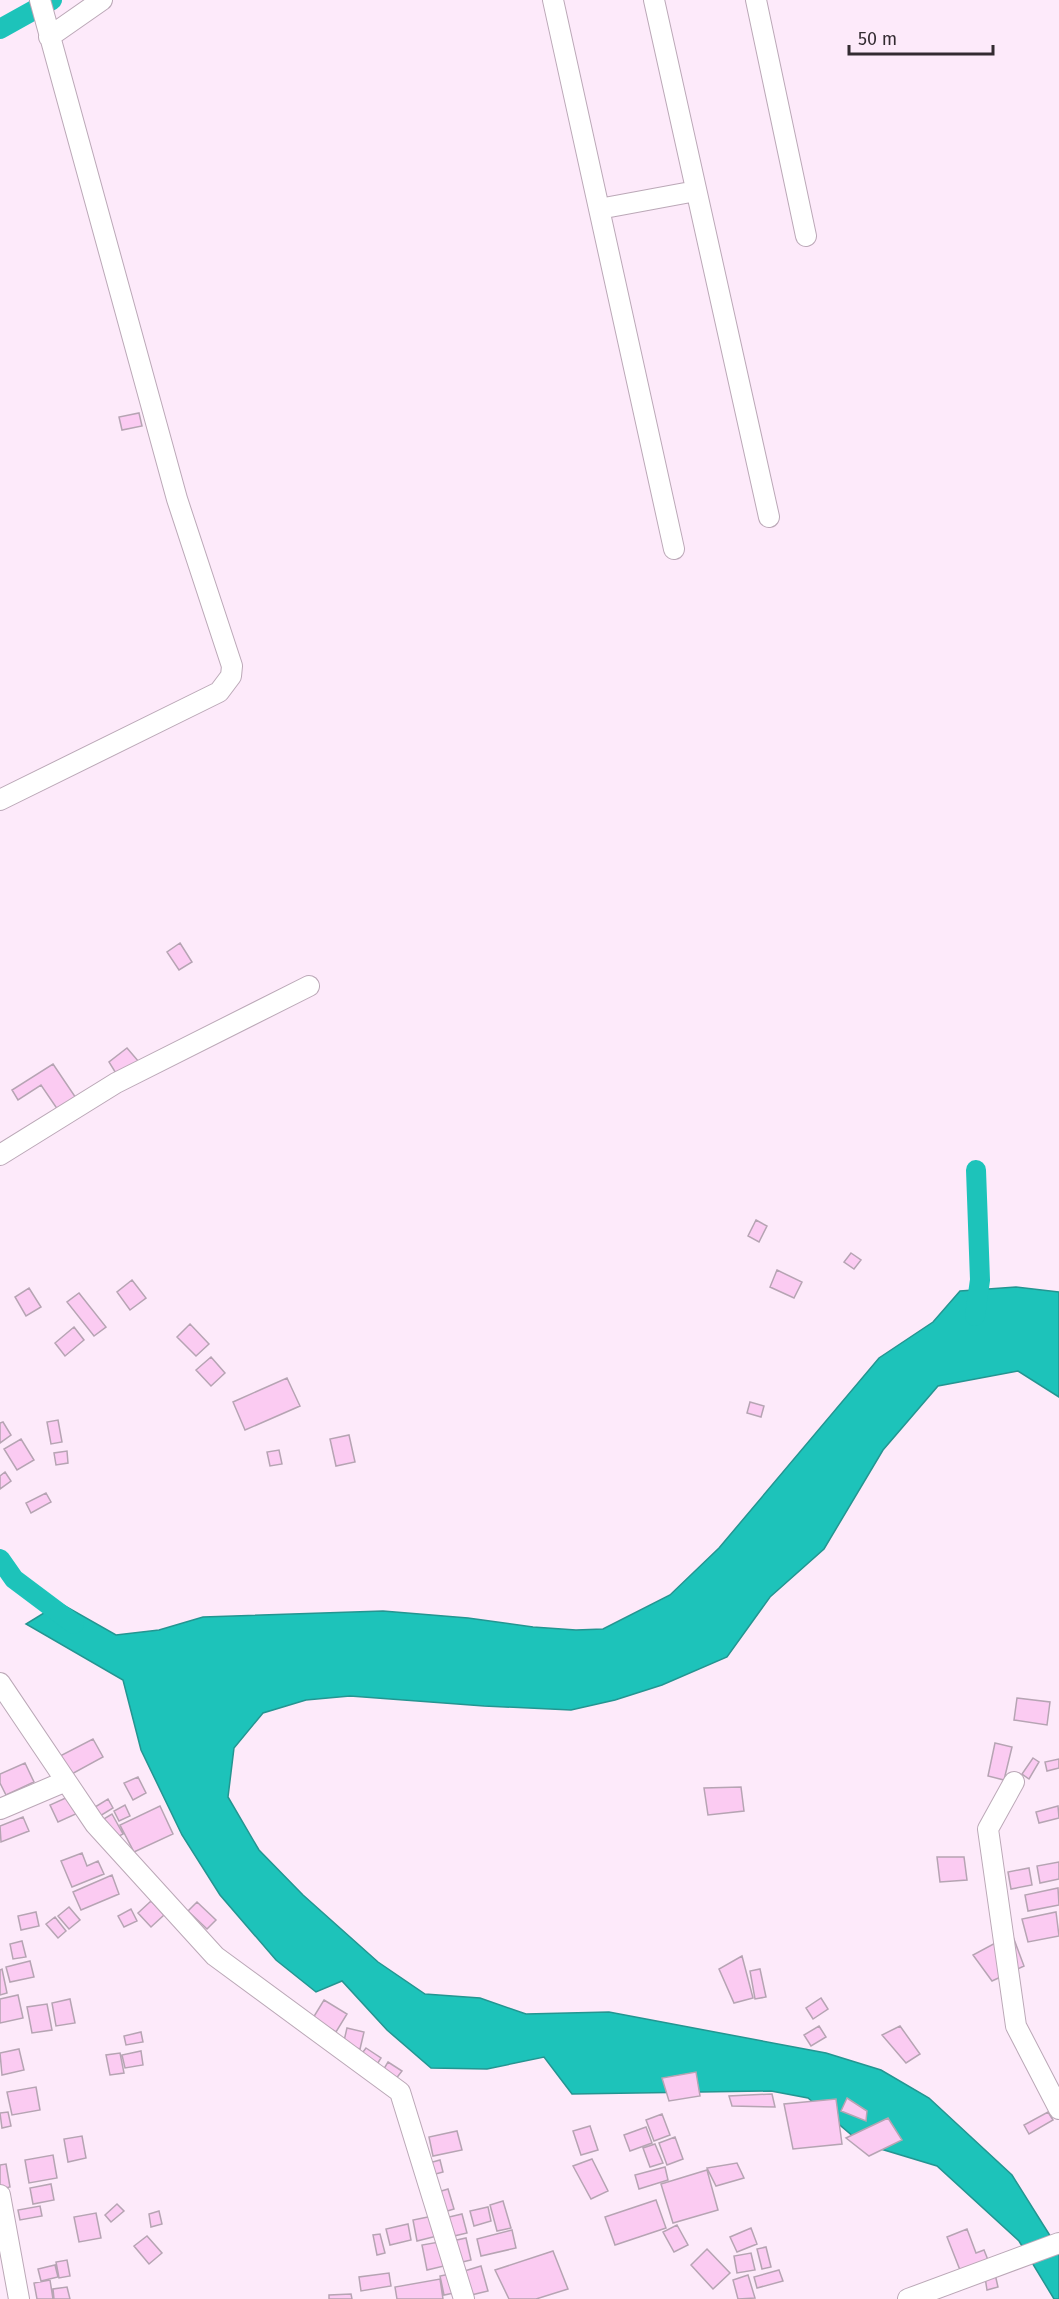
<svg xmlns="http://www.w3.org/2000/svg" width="1059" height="2299" viewBox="0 0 1059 2299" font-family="'Fira Sans',sans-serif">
<rect width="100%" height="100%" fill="#fdeafa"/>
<!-- water -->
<path fill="#1dc3ba" stroke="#249591" stroke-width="1.5" d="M1016 1287 1059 1292V1397L1018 1371 938 1386 883 1450 824 1549 770 1597 727 1657 662 1685 615 1700 571 1710 484 1706 350 1696 306 1700 263 1713 234 1748 228 1797 259 1850 303 1895 378 1962 425 1994 480 1998 526 2014 609 2012 826 2053 881 2070 929 2098 1012 2175 1059 2250V2299H1054L1019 2241 937 2166 861 2143 808 2098 771 2091 572 2094 544 2057 487 2069 431 2068 387 2030 342 1981 316 1992 276 1960 220 1895 182 1835 141 1750 123 1680 26 1624 60 1603 116 1635 159 1630 203 1617 383 1611 468 1618 533 1627 576 1630 603 1629 670 1595 719 1548 879 1358 933 1322 960 1291Z"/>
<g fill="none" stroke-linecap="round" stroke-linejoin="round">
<!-- canal -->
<path stroke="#1dc3ba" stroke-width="20" d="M0 29 52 0
M975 1316 980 1280 976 1170
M0 1559 14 1579 74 1624"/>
</g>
<!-- building -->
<path fill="#fbcbf2" stroke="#b6a4b3" stroke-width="1.5" d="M139 413 142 426 122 430 119 417Z
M180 943 192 962 179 970 167 952Z
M127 1048 139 1062 117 1075 109 1062Z
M53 1064 78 1101 60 1113 41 1085 18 1100 12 1090Z
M756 1220 767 1226 759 1242 748 1236Z
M851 1253 861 1260 854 1269 844 1262Z
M777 1270 802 1282 794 1298 770 1287Z
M132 1280 146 1298 130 1310 117 1292Z
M29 1288 41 1307 26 1316 15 1297Z
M79 1293 106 1327 94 1336 67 1302Z
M190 1324 209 1344 196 1356 177 1337Z
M74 1327 84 1340 65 1356 55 1343Z
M211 1357 225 1373 211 1386 196 1370Z
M287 1378 300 1406 245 1430 233 1402Z
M750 1402 764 1406 761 1417 747 1413Z
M58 1420 62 1442 51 1444 47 1422Z
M3 1422 11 1435 0 1443V1423Z
M349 1435 355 1462 336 1466 330 1439Z
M21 1439 34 1460 17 1470 4 1449Z
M279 1450 282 1464 270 1466 267 1452Z
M67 1451 68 1463 56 1465 54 1453Z
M5 1472 11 1481 0 1489V1476Z
M46 1493 51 1502 31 1513 26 1503Z
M1017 1698 1050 1702 1047 1725 1014 1720Z
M93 1739 103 1757 70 1775 60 1756Z
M995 1743 1012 1747 1004 1780 988 1776Z
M1033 1758 1039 1762 1029 1779 1022 1774Z
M1059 1759V1768L1047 1771 1045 1762Z
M25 1763 34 1782 6 1795 0 1783V1774Z
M138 1777 146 1793 133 1800 124 1783Z
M741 1787 744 1811 708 1815 704 1788Z
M70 1796 78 1813 58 1822 50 1805Z
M108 1799 113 1808 100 1816 95 1807Z
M125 1805 130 1816 119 1821 114 1811Z
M160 1806 173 1834 134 1852 120 1825Z
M1058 1806 1059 1818 1039 1823 1036 1812Z
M112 1814 123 1834 112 1840 102 1820Z
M23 1817 29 1831 1 1842 0 1826Z
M82 1853 87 1866 98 1861 104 1874 72 1887 61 1861Z
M937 1857H964L967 1880 940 1882Z
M1059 1862V1879L1040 1883 1037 1866Z
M1029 1868 1032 1885 1011 1889 1008 1872Z
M112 1875 119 1894 81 1910 73 1892Z
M1058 1888 1059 1905 1028 1911 1025 1895Z
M151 1901 164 1915 151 1927 138 1913Z
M197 1902 216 1920 207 1929 188 1911Z
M69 1907 80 1920 69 1929 58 1916Z
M131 1909 137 1921 124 1927 118 1916Z
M36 1912 39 1926 21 1930 18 1916Z
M1056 1912 1059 1936 1028 1942 1022 1919Z
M55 1917 66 1931 58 1938 46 1924Z
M1012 1934 1024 1966 992 1981 973 1955Z
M22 1941 26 1957 13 1959 10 1944Z
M742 1956 753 1998 734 2003 719 1969Z
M30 1961 34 1977 10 1982 6 1967Z
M2 1969 7 1993 0 1995V1970Z
M760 1969 766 1997 755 1999 750 1971Z
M18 1995 23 2018 0 2023V1999Z
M821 1998 828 2009 813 2019 806 2008Z
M70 1999 75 2023 56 2026 52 2003Z
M324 2000 347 2014 336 2032 313 2018Z
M47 2004 52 2030 32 2033 27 2007Z
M819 2026 826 2037 811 2046 804 2035Z
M900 2026 920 2054 906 2063 882 2035Z
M347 2028 364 2032 360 2049 343 2045Z
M141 2032 143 2042 126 2045 124 2036Z
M366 2048 381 2058 376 2066 360 2056Z
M19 2049 24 2070 2 2075 0 2053Z
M141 2051 143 2065 125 2068 122 2055Z
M120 2053 124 2073 110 2075 106 2055Z
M388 2062 402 2071 395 2080 382 2072Z
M696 2072 700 2096 669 2101 662 2078Z
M36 2087 40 2110 12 2115 7 2092Z
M772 2094 775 2107 732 2106 729 2096Z
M847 2098 867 2111 866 2121 841 2111Z
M836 2099 842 2144 793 2149 784 2104Z
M8 2112 11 2126 2 2128 0 2113Z
M1048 2112 1053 2120 1029 2134 1024 2125Z
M662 2114 670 2135 654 2141 646 2120Z
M888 2118 902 2140 869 2156 846 2138Z
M590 2126 598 2150 581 2155 573 2131Z
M646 2127 652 2143 630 2151 624 2135Z
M457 2131 462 2150 433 2156 429 2137Z
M82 2136 86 2158 68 2162 64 2139Z
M675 2137 683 2159 667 2165 659 2143Z
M655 2144 663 2163 650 2167 643 2148Z
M53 2155 57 2178 29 2183 25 2160Z
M592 2159 608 2191 591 2199 573 2166Z
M440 2160 443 2172 432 2175 429 2163Z
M737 2163 744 2178 716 2186 707 2168Z
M6 2164 10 2187 0 2189V2165Z
M665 2167 668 2180 639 2189 635 2175Z
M707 2170 718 2210 673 2223 661 2184Z
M51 2184 54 2200 33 2204 30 2188Z
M448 2189 454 2209 444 2212 438 2192Z
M656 2200 666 2228 615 2245 605 2217Z
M503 2201 511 2228 497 2231 490 2205Z
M117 2204 124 2211 111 2222 105 2215Z
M40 2206 42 2216 20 2220 18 2210Z
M488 2207 491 2221 474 2226 470 2211Z
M159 2211 162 2224 151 2227 149 2214Z
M96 2213 101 2238 79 2242 74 2217Z
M462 2214 467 2233 454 2236 449 2217Z
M433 2216 437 2236 417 2241 413 2220Z
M408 2224 411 2240 390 2245 386 2229Z
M677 2225 688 2245 674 2252 663 2232Z
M751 2228 757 2244 737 2252 730 2237Z
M967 2229 976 2253 984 2250 988 2260 960 2270 947 2237Z
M512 2230 516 2248 481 2256 477 2239Z
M380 2234 385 2253 377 2255 373 2235Z
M147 2236 162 2253 149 2264 134 2246Z
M466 2238 471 2260 458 2263 452 2241Z
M439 2242 444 2266 427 2270 422 2245Z
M766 2247 771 2267 762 2269 757 2249Z
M707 2249 730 2273 713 2289 691 2265Z
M553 2251 568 2289 536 2299H509L495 2270Z
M751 2253 755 2270 737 2273 734 2256Z
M67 2260 70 2276 59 2278 56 2262Z
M55 2265 58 2277 41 2281 38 2269Z
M481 2266 488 2291 467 2296 461 2272Z
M779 2270 783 2281 757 2288 754 2277Z
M389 2273 391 2286 361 2291 359 2277Z
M455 2273 459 2292 444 2295 440 2276Z
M995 2274 998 2287 987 2290 985 2277Z
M748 2275 755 2298 738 2299 733 2280Z
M440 2279 443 2299H397L395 2287Z
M50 2280 53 2299H37L34 2283Z
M67 2287 70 2299H54L53 2289Z
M351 2294 352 2299H329V2295Z"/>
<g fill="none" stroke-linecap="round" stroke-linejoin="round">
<!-- minor casing -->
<g stroke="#bba8b7" stroke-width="22">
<path id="minor" d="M553 0 674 549
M654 0 769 517
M756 0 806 236
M49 37 102 0
M599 209 696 191
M0 800 219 692 231 676 232 666 177 499 40 0
M0 1155 116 1083 309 986
M0 1683 95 1824 215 1956 400 2092 464 2299
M1014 1782 988 1829 1016 2026 1059 2109
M0 1809 66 1781
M0 2195 19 2299
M908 2299 1059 2243"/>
</g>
<!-- minor -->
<use href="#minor" stroke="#fff" stroke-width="20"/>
</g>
<!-- scale -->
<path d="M849 45v9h144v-9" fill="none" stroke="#332b31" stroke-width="3"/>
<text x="858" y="45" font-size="18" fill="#332b31" stroke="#fdeafa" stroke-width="4.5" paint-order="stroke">50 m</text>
</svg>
